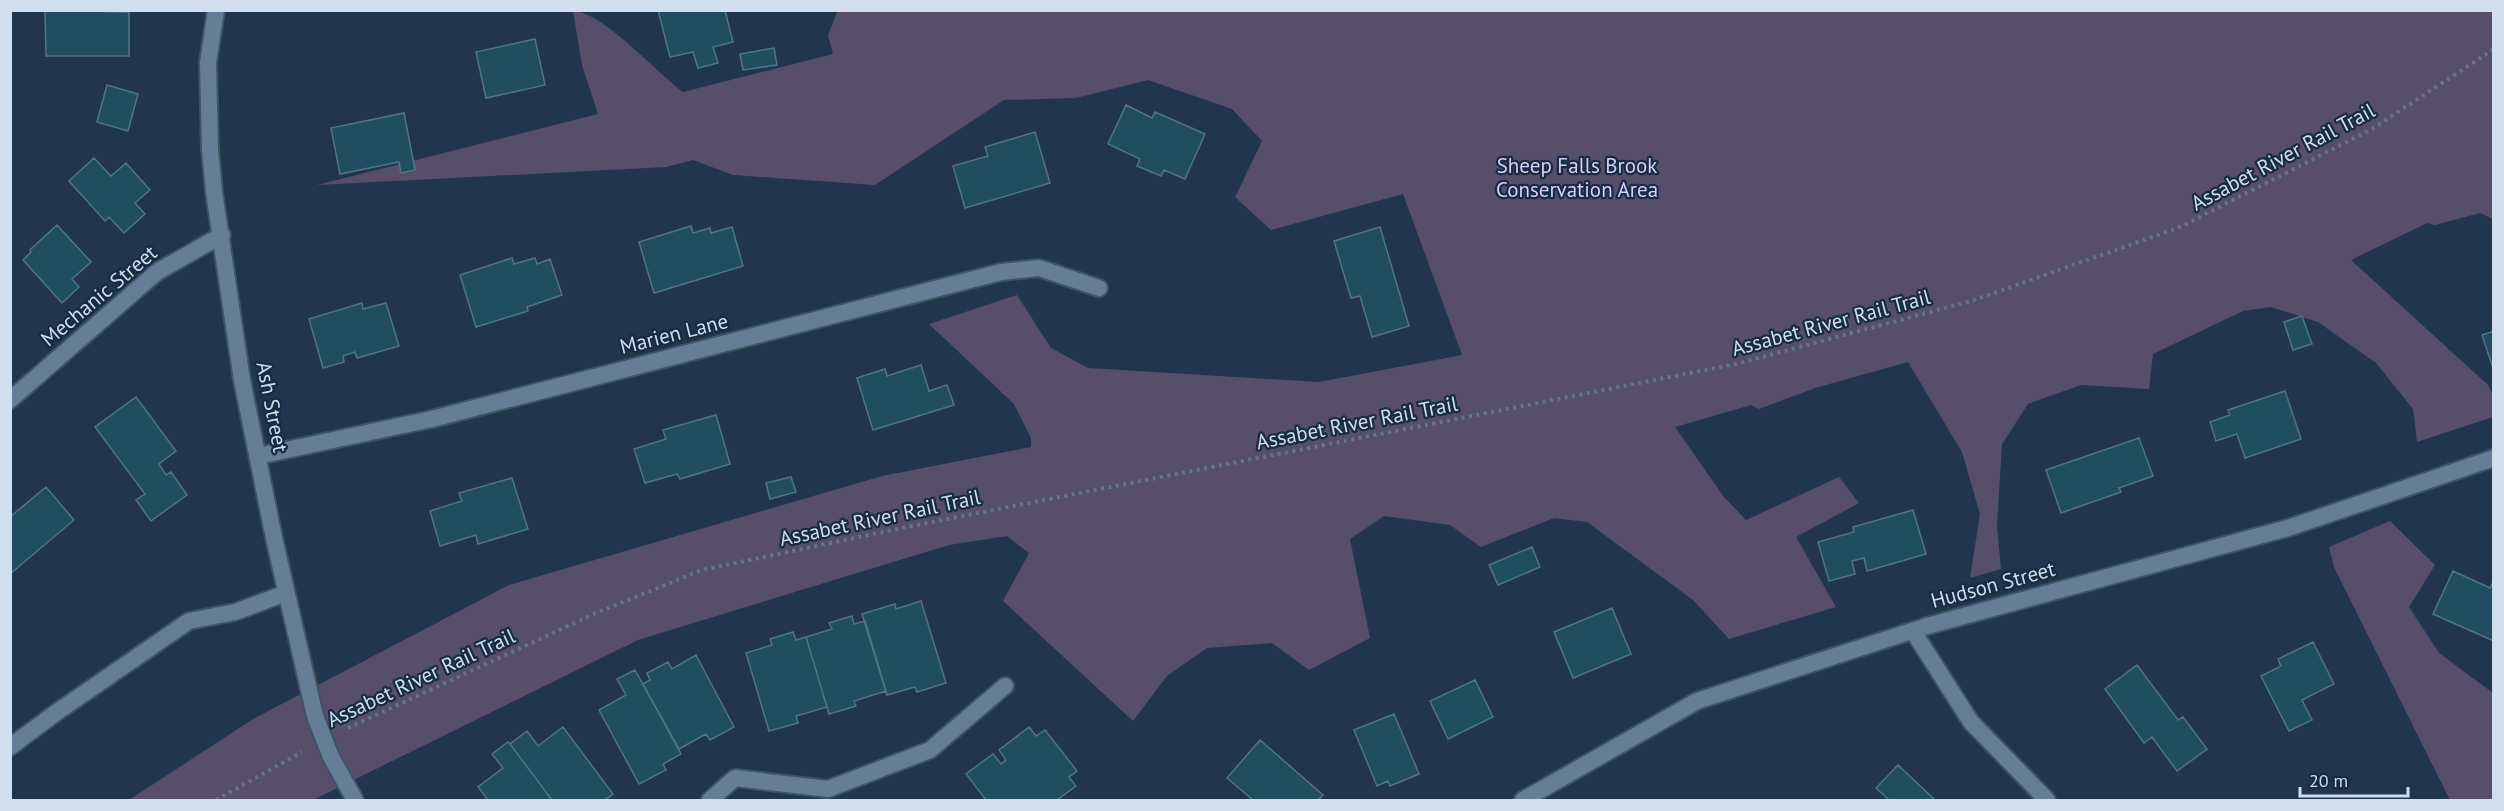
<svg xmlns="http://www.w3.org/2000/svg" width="2504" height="811" viewBox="0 0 2504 811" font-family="'PT Sans',sans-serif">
<rect width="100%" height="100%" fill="#21364c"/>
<!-- green -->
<path fill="#574e6a" d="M838 10 2493 11V219L2480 213 2435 225 2427 223 2351 260 2488 385 2493 395V417L2417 442 2413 409 2376 363 2318 322 2271 307 2243 311 2153 354 2149 389 2081 385 2028 404 2002 444 1997 526 2001 569 1970 578 1980 514 1962 452 1908 362 1815 388 1759 409 1751 405 1675 427 1724 497 1746 520 1839 477 1859 503 1796 537 1836 607 1729 639 1693 600 1587 522 1554 518 1481 547 1450 525 1384 516 1350 539 1370 638 1309 670 1272 643 1207 648 1167 676 1133 721 1003 601 1029 553 1007 536 949 545 638 640 313 800H129L253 719 509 585 882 476 1031 447V438L1014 404 929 324 1017 295 1051 348 1088 368 1319 382 1462 355 1403 194 1271 230 1235 197 1262 141 1232 109 1148 80 1076 98 1004 100 875 185 733 175 693 160 666 167 317 185 598 114 582 65 573 11C602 11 657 73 683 92L833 54 828 35Z
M2390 521 2435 565 2409 607 2439 653 2493 693V800H2450L2334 567 2329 547Z"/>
<!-- building -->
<path fill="#204e60" stroke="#517585" stroke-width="1.5" d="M45 10 129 12V56H46Z
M658 10H725L733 42 713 47 718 63 698 68 693 52 670 57Z
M535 39 545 85 486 98 476 52Z
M774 48 777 65 743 70 740 54Z
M107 85 138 94 128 131 97 122Z
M1126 105 1152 118 1155 112 1205 134 1185 179 1164 170 1161 176 1137 166 1140 159 1108 144Z
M404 113 415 170 401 173 399 162 340 174 331 128Z
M1035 132 1050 183 965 208 953 166 988 156 985 147Z
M94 158 111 176 126 163 150 190 135 203 145 214 124 233 109 217 105 221 69 181Z
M57 225 91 262 72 279 79 287 62 303 23 260 31 252 30 250Z
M691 226 693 233 710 228 711 233 732 227 743 266 654 293 639 242Z
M1380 227 1409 326 1372 337 1360 296 1351 298 1334 241Z
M512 258 514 264 535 258 537 264 550 259 562 295 527 307 528 311 476 327 460 275Z
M362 303 363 309 386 303 399 346 357 358 355 352 343 356 344 362 323 368 309 319Z
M2302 316 2312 344 2293 350 2284 322Z
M2494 331V371L2482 335Z
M921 365 929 391 947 385 954 405 873 430 857 378 885 369 887 376Z
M2285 391 2301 439 2245 458 2237 434 2216 441 2210 422 2230 415 2228 410Z
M136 397 176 451 159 464 166 475 171 472 187 495 151 521 136 500 145 494 95 427Z
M716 415 730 464 680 479 677 474 645 483 634 449 666 439 663 430Z
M2139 438 2153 476 2119 488 2121 492 2061 513 2046 470Z
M791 477 796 492 770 499 766 483Z
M512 478 528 529 478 544 476 535 440 546 430 511 462 501 459 493Z
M46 487 74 520 10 574V517Z
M1913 510 1926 554 1867 571 1864 558 1852 561 1855 574 1829 581 1818 542 1854 532 1853 527Z
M1532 547 1540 567 1498 585 1489 565Z
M2453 571 2490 588 2494 580V641L2433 614Z
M921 601 946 683 917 692 915 687 887 695 862 614 895 604 896 609Z
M1612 608 1631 654 1573 678 1554 632Z
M852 616 854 624 865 621 886 691 854 701 856 706 829 714 806 637 832 629 829 623Z
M793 632 796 640 806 637 827 707 796 716 798 723 769 731 746 653 772 645 770 639Z
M2313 642 2334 684 2302 700 2312 720 2289 731 2261 676 2281 666 2278 659Z
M696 655 734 727 710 740 706 734 679 749 643 684 650 680 647 673 668 662 672 669Z
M2137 665 2178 720 2183 717 2207 749 2177 771 2152 737 2144 743 2105 689Z
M635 670 681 754 663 764 666 770 639 784 599 710 626 695 617 679Z
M1475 680 1493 717 1448 739 1430 701Z
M1394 714 1419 774 1390 786 1388 781 1377 786 1354 730Z
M563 727 613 794 605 800H552L510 744 527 731 538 746Z
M1029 727 1036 736 1045 730 1077 771 1069 777 1076 786 1057 800H986L966 774 993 754 1001 764 1006 760 999 750Z
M1260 740 1323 795 1318 800H1253L1227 778Z
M508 742 510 744 552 800H488L478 787 503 768 492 754Z
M1898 765 1935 800H1889L1876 788Z"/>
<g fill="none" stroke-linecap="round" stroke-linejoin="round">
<!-- service casing -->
<g stroke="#405366" stroke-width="20">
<path id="service" d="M10 747 57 712 189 621 235 612 286 593"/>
</g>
<!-- minor casing -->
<g stroke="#405366" stroke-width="20">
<path id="minor" d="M10 400 157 272 222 235
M258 456 432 419 1001 272 1039 268 1099 288
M1913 631 1971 722 2047 800
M710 800 735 778 828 789 930 750 1005 686"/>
</g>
<!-- tertiary casing -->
<g stroke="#405366" stroke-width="20">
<path id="tertiary" d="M216 10 208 63 210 150 214 192 242 380 274 538 315 716 331 757 355 800
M1523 800 1697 701 1927 626 2288 528 2494 458"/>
</g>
<!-- path -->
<path stroke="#647689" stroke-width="4" stroke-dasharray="3 4.5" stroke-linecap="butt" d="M348 728 596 613 702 570 907 527 1736 364 1971 301 2178 228 2372 129 2494 49
M216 800 302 752"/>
<!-- service -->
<use href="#service" stroke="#667d97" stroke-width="16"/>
<!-- minor -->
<use href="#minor" stroke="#667d97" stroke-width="16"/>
<!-- tertiary -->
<use href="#tertiary" stroke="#667d97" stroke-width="16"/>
</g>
<g text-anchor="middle" stroke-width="4.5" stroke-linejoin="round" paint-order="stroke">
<!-- street labels -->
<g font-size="21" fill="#d1deed" stroke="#172b41">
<text transform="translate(2283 157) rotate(-28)" y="7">Assabet River Rail Trail</text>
<text transform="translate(99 296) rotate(-40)" y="7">Mechanic Street</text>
<text transform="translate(1831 323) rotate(-15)" y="7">Assabet River Rail Trail</text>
<text transform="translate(674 334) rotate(-14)" y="7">Marien Lane</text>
<text transform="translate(272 407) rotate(79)" y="7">Ash Street</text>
<text transform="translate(1357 423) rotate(-11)" y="7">Assabet River Rail Trail</text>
<text transform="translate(880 518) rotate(-12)" y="7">Assabet River Rail Trail</text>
<text transform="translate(1993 585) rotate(-15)" y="7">Hudson Street</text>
<text transform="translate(421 678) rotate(-25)" y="7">Assabet River Rail Trail</text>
</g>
<!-- park labels -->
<g font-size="21" fill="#dbcbfe" stroke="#172b41">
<text x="1577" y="173">Sheep Falls Brook<tspan x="1577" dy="24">Conservation Area</tspan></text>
</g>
</g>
<!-- border -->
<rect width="2504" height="811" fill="none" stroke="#d1deed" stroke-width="24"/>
<!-- scale -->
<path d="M2300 787v9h108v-9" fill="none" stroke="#d1deed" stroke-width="3"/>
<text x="2309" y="787" font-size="18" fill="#d1deed" stroke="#172b41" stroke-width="4.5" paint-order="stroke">20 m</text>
</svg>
